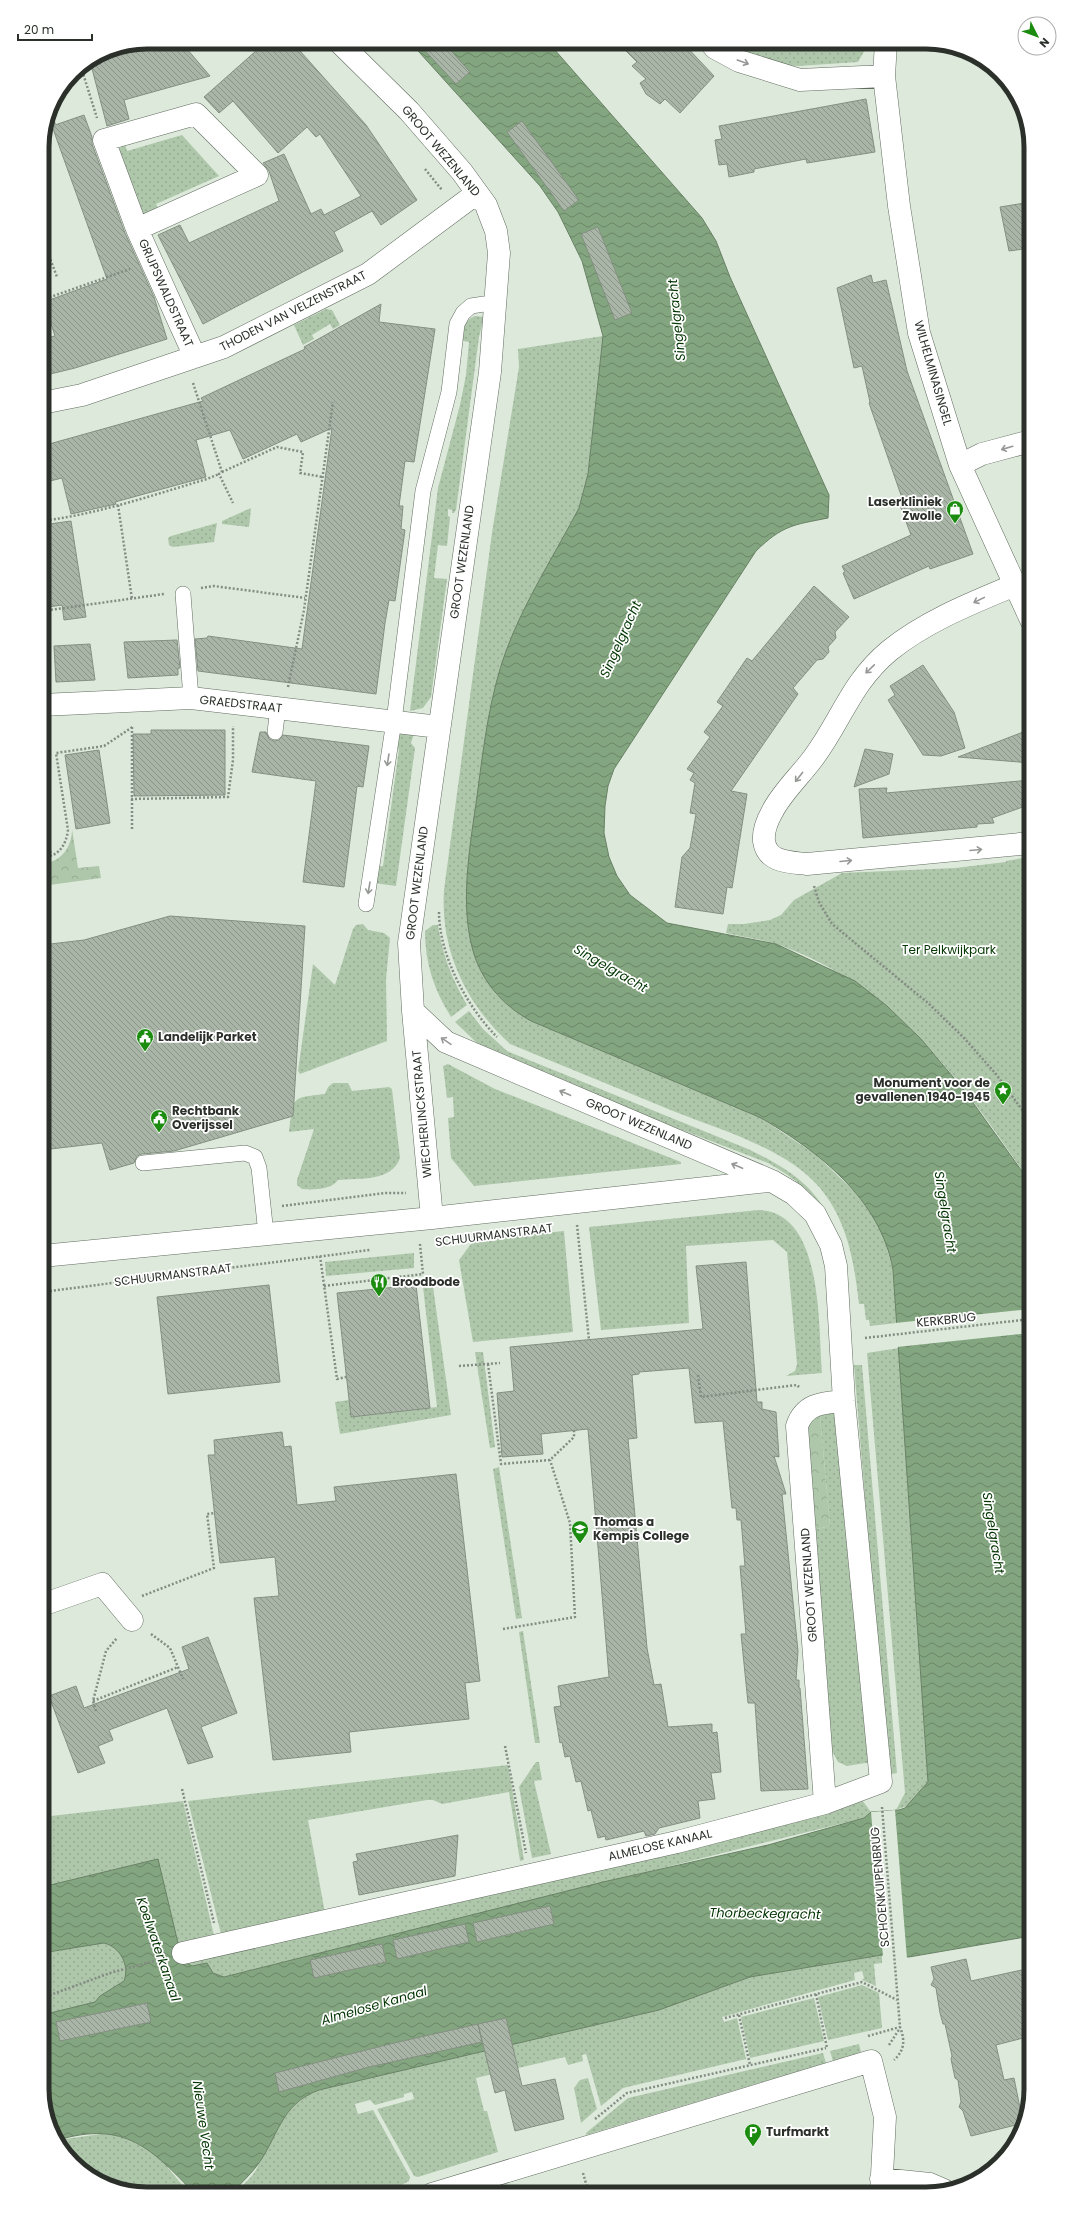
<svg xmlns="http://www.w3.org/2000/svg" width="1073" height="2236" viewBox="0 0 1073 2236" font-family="Poppins,sans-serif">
<defs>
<pattern id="grass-dots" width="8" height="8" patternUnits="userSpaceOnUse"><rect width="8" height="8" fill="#aec7aa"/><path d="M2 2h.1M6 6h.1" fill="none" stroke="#96ab92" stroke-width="1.8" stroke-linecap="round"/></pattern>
<pattern id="forest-crowns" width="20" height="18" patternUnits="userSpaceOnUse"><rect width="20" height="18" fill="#aec7aa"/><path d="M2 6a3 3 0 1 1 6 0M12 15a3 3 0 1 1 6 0" fill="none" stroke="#96ab92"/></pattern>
<pattern id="water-waves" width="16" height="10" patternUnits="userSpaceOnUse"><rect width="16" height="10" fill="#83a57f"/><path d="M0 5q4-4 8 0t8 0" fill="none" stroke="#6b8768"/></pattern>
<pattern id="building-back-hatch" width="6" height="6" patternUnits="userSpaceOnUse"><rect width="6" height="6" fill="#a9b6a7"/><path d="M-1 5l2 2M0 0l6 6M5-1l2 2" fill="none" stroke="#8a9488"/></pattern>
</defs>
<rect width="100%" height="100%" fill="#ddeadb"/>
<!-- grass -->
<path fill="url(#grass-dots)" d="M718 42H867L866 48 858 62 798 66 780 64Z
M182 135 219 176 156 204 159 210 143 215 119 149 125 144 127 151Z
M326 309 332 310 340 325 333 329 330 324 312 335 314 339 303 345 294 325Z
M475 316 484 317 479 337 456 510 454 513H452V510L448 509V516L450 517 447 546 438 545 434 578 447 579 431 697 423 708 410 711 438 488 460 405 466 375 469 342 463 341C463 330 463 321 475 316Z
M603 336 588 474 579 508 506 650 491 705 471 844 467 891 470 932 476 960 496 994 531 1021 759 1117 815 1154 854 1191 877 1221 883 1234 893 1270 897 1323 870 1326 869 1320H866L864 1304H859C854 1262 848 1222 820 1188 786 1148 720 1130 673 1111 619 1089 564 1066 510 1044 466 1004 440 950 444 890L492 533 519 367 518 349Z
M251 508 249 527 222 524V521Z
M217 523 214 542 173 547 169 545 168 538 171 536Z
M398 733 414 734 411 743 415 748 396 886 374 883 376 866H383L399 749 392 747Z
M1023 858V860L1031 859V1184C966 1086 893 983 776 944 761 939 743 937 726 933L728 924H744L770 920 781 915 794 900 842 873 955 868 1006 862V861Z
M363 924 368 930 384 933 390 938 386 979 387 1041 300 1074 298 1071 313 964 335 985 353 929 356 925Z
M433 925H438C442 954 452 979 467 1005L451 1017C434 990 425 963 425 931Z
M469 1011 483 1029 507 1051 748 1149C783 1166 813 1183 830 1219 814 1194 794 1177 768 1163L507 1062 478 1044 455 1022Z
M448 1064 495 1089 681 1162V1164L474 1186 451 1158 448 1118 454 1117 453 1097 447 1098 443 1066Z
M333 1083H348L352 1091 389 1087 392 1089 400 1158C392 1182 359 1178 338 1180 331 1190 313 1190 302 1189L297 1185V1180L314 1129 289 1132C294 1097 289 1098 325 1094L328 1087Z
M759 1210C824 1212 818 1327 822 1373L786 1376 795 1371 797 1364 787 1252 773 1240 686 1246 689 1323 601 1330 589 1227Z
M564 1231 573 1332 473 1342 459 1260 474 1240Z
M414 1253V1268L326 1276 325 1262Z
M423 1287H433L451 1415 340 1434 335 1402 349 1400 351 1417 437 1407Z
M899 1348 928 1782 907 1806 896 1810 905 1793 867 1353Z
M475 1352H483L495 1447 490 1448Z
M854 1365H862L897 1773 890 1774 882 1706Z
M835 1409 871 1762 847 1766 838 1762 832 1751 813 1530 830 1526 820 1416Z
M499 1467 522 1618 516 1619 493 1469Z
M523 1631 540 1743H535L519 1632Z
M536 1762H539L542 1780 534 1781 551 1854 532 1858 519 1787Z
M508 1765 524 1860 520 1861 509 1792 442 1804 433 1800H427L308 1820 325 1913 222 1938 188 1801Z
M862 1800 871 1812 864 1818 224 1977 213 1973 207 1963 192 1966 182 1960 567 1878Z
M183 1801 215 1940 179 1947 42 1887V1817Z
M104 1943C121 1947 130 1965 124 1981L100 1996 96 2002 42 2015V1953Z
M882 1955V1963L874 1964 876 1986 862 1980 864 1978 862 1971 854 1973 855 1980 722 2017 724 2022 737 2018 746 2059 623 2088 601 2106 586 2054 582 2055 583 2061 568 2065 565 2057 476 2078 484 2111H487L498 2152 418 2177 414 2176 377 2109 414 2099 412 2092 404 2094V2097L375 2105 370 2100 355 2104 358 2114 373 2110 410 2177 409 2181 384 2194H235C241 2186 253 2177 257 2168 271 2138 285 2103 319 2090L659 2010 750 1977Z
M862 1985 879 1993 882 2028 828 2040 818 1997Z
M814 1998 824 2041 750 2058 741 2017Z
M859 2044 861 2052 833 2061 830 2051Z
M823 2053 826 2063 586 2135V2133L628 2098Z
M588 2078 597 2109 581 2123 574 2088 580 2080Z
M108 2133C131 2138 152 2150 169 2166L168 2168 190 2194H140L83 2173 58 2140Z"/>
<!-- forest -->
<path fill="url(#forest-crowns)" d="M72 829 78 868 99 866 101 878 42 886V863C61 863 72 847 72 829Z
M820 1416 830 1526 813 1530 807 1424Z"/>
<!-- water -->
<path fill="url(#water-waves)" stroke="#698266" d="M410 42H547L554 49 702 218 716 241 730 277 829 495 828 518C793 525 783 525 756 551L614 769 608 786 605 806 604 833 609 857 617 876 630 895 667 923 776 944 855 981 887 1006 921 1039 964 1090 1031 1184V1936L909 1957 882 1955 750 1977 659 2010 319 2090C279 2105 279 2137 256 2167 249 2176 239 2185 231 2194H195C152 2149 125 2120 58 2140 35 2110 42 2052 42 2015L95 2002 100 1996 124 1981C130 1965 120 1947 104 1943L42 1953V1887L158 1859 182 1960 192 1966 207 1963 213 1973 224 1977 603 1882 768 1845 864 1818 871 1812 899 1810 905 1808 928 1782 893 1270C881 1200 819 1151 759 1117L531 1021C506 1007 487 988 476 960 457 908 471 842 478 789 484 743 490 695 506 651 524 602 555 554 579 508L588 474 603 336 582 261 558 212 540 186Z"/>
<!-- pier -->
<path fill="#ddeadb" d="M1031 1309V1333L897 1347 895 1323Z
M895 1810 907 1959 883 1957 871 1812Z"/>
<!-- building -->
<path fill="url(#building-back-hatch)" stroke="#849082" d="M146 42H181L210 76 124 100 129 119 107 126 90 61 107 50Z
M266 42H292L366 125 417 200 381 225 372 211 334 232 343 251 203 324 158 235 180 225 189 243 279 201 269 171 263 163 284 154 311 214 321 209 324 215 361 196 320 134 316 137 307 127 278 153 233 101 219 113 204 97Z
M417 42H443L470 72 456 84Z
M617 42H682L714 76 680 113 665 99 660 104 646 94 640 83 646 79 632 66 637 62Z
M866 99 875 152 807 163 806 159 754 169V172L729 177 727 164 719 165 715 140 722 139 719 126Z
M84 115 92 137V144L125 233 154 297 167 339 75 368 42 376V339L55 336 44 302 107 279 52 126Z
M522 121 579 200 564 211 507 132Z
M1031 202V248L1009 251 1000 207Z
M598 227 632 313 615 320 581 234Z
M871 275 873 283 886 280 907 371 973 554 930 569 929 566 854 599 843 573 845 572 842 566 911 535 898 500 902 498 869 403 870 402 862 366 854 368 837 288Z
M381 304 379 322 435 329 414 462 405 461 399 506H403L401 529 405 530 395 601 389 600 385 623 376 694 198 671 195 639 207 638 208 636 302 649 332 428 301 442 297 434 243 459 230 430 196 440 206 477 115 502 116 504 71 514 62 478 42 483V446L203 401 201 398 305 349 304 347Z
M71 521 86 617 64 620 62 605 48 607 42 565V525Z
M814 586 849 617 835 632 836 638 828 647 829 652 823 659 817 660 793 688 798 694 731 791 747 794 732 888 727 887 723 914 675 907 682 857 690 848 696 814 690 813 695 783 690 780 694 773 687 769 710 737 704 732 723 706 717 702 734 677 747 658 752 661Z
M177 640 180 668H178V675L128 678 124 642Z
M90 644 95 680 56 682 54 646Z
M923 665 954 712 965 748 941 756 923 755 888 700 895 695 890 686Z
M1031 729V763L958 757Z
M151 730H225V795L134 796 133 734H151Z
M260 732H266L269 739 274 741 279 740 283 735 369 746 363 787 357 786 344 887 303 882 316 781 252 772Z
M865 749 893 754 889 774 854 787Z
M99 750 110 823 76 829 65 755Z
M1031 780V804L992 818 994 823 977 824V827L863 838 859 789 887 788 886 793Z
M170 916 305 926 293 1116 174 1151 142 1154 137 1156 134 1163 110 1170 102 1143 42 1150V945L84 940Z
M746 1262 757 1402H762V1409L776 1412 779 1457 774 1456 786 1494H782L798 1651 796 1680H799V1688H800L808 1789 761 1791 755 1703H748L741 1634H746L740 1566H745L741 1520H737L736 1508H732L723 1421 695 1423 689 1368 639 1372V1374L632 1375 637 1438 628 1439 647 1648 654 1685 661 1684 668 1727 712 1724V1733L717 1732 721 1772 711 1773 715 1799 698 1801 700 1818 659 1828 655 1834 646 1836 644 1831 606 1840 605 1836 598 1838 591 1810 588 1811 581 1781 576 1782 570 1756 565 1757 562 1742 560 1743 554 1707 561 1706 558 1686 609 1677 588 1429 541 1434 543 1454 502 1457 497 1393 514 1391 510 1347 703 1329 696 1266Z
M269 1285 280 1382 168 1394 157 1297Z
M416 1285 430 1408 351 1417 337 1293Z
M282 1432 284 1447 291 1446 297 1505 336 1501 334 1487 456 1474 480 1681 465 1683 469 1719 349 1732 351 1752 273 1760 254 1598 279 1596 275 1557 220 1563 208 1455H215L214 1440Z
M208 1637 237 1713 201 1727 213 1757 188 1764 167 1708 109 1730 113 1740 98 1746 105 1763 78 1773 49 1696 76 1686 84 1708 189 1669 182 1647Z
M458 1835 455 1876 359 1895 353 1862 358 1861 356 1854Z
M550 1906 554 1924 477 1942 473 1923Z
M465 1924 469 1942 397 1959 393 1940Z
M382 1944 386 1962 314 1978 310 1960Z
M966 1959 971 1981 1031 1968V2036L996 2045 1004 2080 1014 2078 1022 2118 1020 2124 971 2136 963 2111 959 2107 961 2102 958 2080 955 2078 951 2059 952 2056 945 2024H943L940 2013 936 1988 931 1985 934 1979 931 1967Z
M147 2003 151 2022 60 2041 56 2022Z
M506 2018 522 2086 555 2079 564 2119 515 2131 505 2090 495 2093 478 2024Z
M478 2024 482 2042 369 2067 279 2092 275 2073 394 2043Z"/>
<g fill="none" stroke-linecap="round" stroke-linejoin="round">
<!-- service casing -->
<g stroke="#616c5f" stroke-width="16">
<path id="service" d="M183 594 191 698
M275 732 278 708
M366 904 394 721 423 491 449 392 457 324 463 313 471 306 484 304 496 306
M143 1163 245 1153 255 1157 259 1168 266 1234"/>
</g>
<!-- minor casing -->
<g stroke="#616c5f" stroke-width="23">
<path id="minor" d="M339 42 409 111 462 172 486 205 496 231 499 253 490 372 409 943 413 1011 432 1218
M710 42 715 48 739 61 800 80 884 76
M886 42 884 76 899 206 919 333 960 465 1031 620
M137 229 257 175 196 114 104 140 137 229 195 357
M42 403 82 395 224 347 368 274 477 193
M960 465 982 454 1031 441
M1015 585C972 603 926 621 889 651 851 683 842 719 814 757 801 775 782 792 772 812 767 821 763 831 764 841 767 863 790 862 807 864L1031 843
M42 705 191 698 439 727
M42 1256 432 1218 769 1181
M42 1605 102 1584 132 1620
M825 1803 797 1426C805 1403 823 1403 844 1401
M183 1953 677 1842 825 1803 881 1782 844 1401 836 1266 831 1245 815 1214 794 1194 772 1181 446 1042 413 1011
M881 2179 930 2184 944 2190
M432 2194 871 2061 885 2117 881 2194"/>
</g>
<!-- path -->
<path stroke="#838c82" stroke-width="2.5" stroke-dasharray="2 2" stroke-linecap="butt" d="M81 67 97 118
M46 126 57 122
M425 169 442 190
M42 237 57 277
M42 300 130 269
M193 383 222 472 219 474 233 503
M222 472 277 447 303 452 300 473 323 477
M118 505 132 599
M42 521C98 514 153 495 207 479L219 474
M201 588 214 586 305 598
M43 611 164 594
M288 687 304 610 333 402
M132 727V831
M131 799 228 797 233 760V726
M42 804 51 856
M42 857C59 857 66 845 68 830L56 753 104 746 134 726
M814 886 819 902 832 924 928 1003 964 1038 996 1074 1031 1122
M439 912C439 955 467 1007 497 1037
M282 1206 386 1193H406
M577 1225 589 1340
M320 1256 337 1379 346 1377
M324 1286 423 1274 420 1244
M42 1292 370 1250
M865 1338 1031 1319
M488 1364 501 1464 550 1460 574 1437V1430
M459 1366 500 1363
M698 1375 701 1397 797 1385 799 1387
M142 1596 214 1568 207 1514 215 1513
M503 1629 575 1617 570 1523 550 1460
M151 1634 170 1648 183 1679
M93 1701 178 1667
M96 1711 93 1701 106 1651 117 1638
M505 1746 526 1853
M182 1789 214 1923
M882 1807 900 2027C905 2040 905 2050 894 2060
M816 1994 827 2048
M42 1998 110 1973 161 1959
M739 2015 750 2065
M725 2018 862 1982 897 2000
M868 2036 900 2027
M889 2045 900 2028
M595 2119 627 2093 826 2048
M583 2173 589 2194"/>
<!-- service -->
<use href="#service" stroke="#fff" stroke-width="15"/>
<!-- minor -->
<use href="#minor" stroke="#fff" stroke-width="22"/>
</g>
<!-- one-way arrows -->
<defs><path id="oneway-shaft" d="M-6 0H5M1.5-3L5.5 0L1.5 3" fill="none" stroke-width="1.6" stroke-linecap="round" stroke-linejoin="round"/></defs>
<g stroke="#959895">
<use href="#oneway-shaft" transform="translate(743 62) rotate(20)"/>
<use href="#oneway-shaft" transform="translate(1007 448) rotate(164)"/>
<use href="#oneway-shaft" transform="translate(979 600) rotate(154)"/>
<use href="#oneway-shaft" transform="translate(870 669) rotate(136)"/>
<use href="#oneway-shaft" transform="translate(388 760) rotate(99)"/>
<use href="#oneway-shaft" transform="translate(799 777) rotate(128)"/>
<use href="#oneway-shaft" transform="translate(976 850) rotate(-5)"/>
<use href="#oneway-shaft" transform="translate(846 861) rotate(-5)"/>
<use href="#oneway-shaft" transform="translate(369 888) rotate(99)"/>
<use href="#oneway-shaft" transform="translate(446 1041) rotate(-146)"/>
<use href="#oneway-shaft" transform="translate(565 1093) rotate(-157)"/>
<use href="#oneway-shaft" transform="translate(737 1166) rotate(-157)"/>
</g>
<!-- icons -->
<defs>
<g id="shop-pin" transform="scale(0.9)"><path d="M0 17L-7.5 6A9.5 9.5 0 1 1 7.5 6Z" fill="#1b8c10" stroke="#fff"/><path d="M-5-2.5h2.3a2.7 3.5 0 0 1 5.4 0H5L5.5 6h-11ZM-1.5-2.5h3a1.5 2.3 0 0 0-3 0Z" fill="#fff"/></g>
<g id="civic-pin" transform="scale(0.9)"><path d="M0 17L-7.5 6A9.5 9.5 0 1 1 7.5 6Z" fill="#1b8c10" stroke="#fff"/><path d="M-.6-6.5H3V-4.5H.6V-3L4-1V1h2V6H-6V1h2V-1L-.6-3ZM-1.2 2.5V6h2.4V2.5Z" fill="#fff"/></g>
<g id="sight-pin" transform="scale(0.9)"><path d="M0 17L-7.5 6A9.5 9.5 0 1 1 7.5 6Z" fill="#1b8c10" stroke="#fff"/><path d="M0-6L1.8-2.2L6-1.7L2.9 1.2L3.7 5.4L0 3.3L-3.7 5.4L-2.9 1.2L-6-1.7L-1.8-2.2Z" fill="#fff"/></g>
<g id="restaurant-pin" transform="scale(0.9)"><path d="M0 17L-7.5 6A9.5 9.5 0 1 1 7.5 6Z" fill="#1b8c10" stroke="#fff"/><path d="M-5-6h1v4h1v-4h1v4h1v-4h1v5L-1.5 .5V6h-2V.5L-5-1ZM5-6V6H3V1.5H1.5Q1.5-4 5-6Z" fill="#fff"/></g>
<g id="school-pin" transform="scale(0.9)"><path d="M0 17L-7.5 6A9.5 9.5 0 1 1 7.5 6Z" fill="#1b8c10" stroke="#fff"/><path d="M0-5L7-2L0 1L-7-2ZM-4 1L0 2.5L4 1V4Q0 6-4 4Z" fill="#fff"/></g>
<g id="parking-pin" transform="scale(0.9)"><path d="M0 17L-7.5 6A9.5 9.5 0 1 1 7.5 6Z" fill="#1b8c10" stroke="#fff"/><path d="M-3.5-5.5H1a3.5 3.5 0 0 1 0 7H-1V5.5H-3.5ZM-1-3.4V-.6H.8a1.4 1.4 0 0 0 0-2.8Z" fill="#fff"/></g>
</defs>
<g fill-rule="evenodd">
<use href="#shop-pin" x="955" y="509"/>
<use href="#civic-pin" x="145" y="1037"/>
<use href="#sight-pin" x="1003" y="1090"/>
<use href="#civic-pin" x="159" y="1118"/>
<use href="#restaurant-pin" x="379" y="1282"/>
<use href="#school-pin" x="580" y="1529"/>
<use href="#parking-pin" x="753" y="2132"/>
</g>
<g text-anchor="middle" stroke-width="3.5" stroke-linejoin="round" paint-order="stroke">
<!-- street labels -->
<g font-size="12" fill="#2b302b" stroke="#fff">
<text transform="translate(441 151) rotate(50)" y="4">GROOT WEZENLAND</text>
<text transform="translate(166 293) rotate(66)" y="4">GRIJPSWALDSTRAAT</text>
<text transform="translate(293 311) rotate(-27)" y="4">THODEN VAN VELZENSTRAAT</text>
<text transform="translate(933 373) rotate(74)" y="4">WILHELMINASINGEL</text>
<text transform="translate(462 562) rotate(-82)" y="4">GROOT WEZENLAND</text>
<text transform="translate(241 704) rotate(6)" y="4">GRAEDSTRAAT</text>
<text transform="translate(417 883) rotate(-83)" y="4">GROOT WEZENLAND</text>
<text transform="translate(422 1114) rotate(-95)" y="4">WIECHERLINCKSTRAAT</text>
<text transform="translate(639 1124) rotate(23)" y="4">GROOT WEZENLAND</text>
<text transform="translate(494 1235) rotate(-7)" y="4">SCHUURMANSTRAAT</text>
<text transform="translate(173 1275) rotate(-7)" y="4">SCHUURMANSTRAAT</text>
<text transform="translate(946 1320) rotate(-6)" y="4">KERKBRUG</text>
<text transform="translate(809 1585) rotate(-94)" y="4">GROOT WEZENLAND</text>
<text transform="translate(660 1845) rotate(-13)" y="4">ALMELOSE KANAAL</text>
<text transform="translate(880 1887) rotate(-95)" y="4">SCHOENKUIPENBRUG</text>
</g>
<!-- poi labels -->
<g font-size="12" font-weight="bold" fill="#2b302b" stroke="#fff" text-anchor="start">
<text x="942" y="506" text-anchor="end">Laserkliniek<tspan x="942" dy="14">Zwolle</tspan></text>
<text x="158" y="1041">Landelijk Parket</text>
<text x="990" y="1087" text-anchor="end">Monument voor de<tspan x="990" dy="14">gevallenen 1940-1945</tspan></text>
<text x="172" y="1115">Rechtbank<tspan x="172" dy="14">Overijssel</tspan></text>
<text x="392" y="1286">Broodbode</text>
<text x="593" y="1526">Thomas a<tspan x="593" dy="14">Kempis College</tspan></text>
<text x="766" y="2136">Turfmarkt</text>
</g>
<!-- park labels -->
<g font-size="12" fill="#043702" stroke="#fff">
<text x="949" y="954">Ter Pelkwijkpark</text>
</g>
<!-- water labels -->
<g font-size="13" font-style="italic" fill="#013400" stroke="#fff">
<text transform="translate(676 320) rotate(-96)" y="5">Singelgracht</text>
<text transform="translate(620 639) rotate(-66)" y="5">Singelgracht</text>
<text transform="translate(611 968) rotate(30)" y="5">Singelgracht</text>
<text transform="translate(946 1212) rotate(81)" y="5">Singelgracht</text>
<text transform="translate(994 1533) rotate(81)" y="5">Singelgracht</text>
<text transform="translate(765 1913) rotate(1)" y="5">Thorbeckegracht</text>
<text transform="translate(159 1949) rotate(71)" y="5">Koelwaterkanaal</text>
<text transform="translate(374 2005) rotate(-16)" y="5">Almelose Kanaal</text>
<text transform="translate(204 2125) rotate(82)" y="5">Nieuwe Vecht</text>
</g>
</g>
<!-- crop -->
<path d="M0 0H1073V2236H0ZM147 49H926A98 98 0 0 1 1024 147V2089A98 98 0 0 1 926 2187H147A98 98 0 0 1 49 2089V147A98 98 0 0 1 147 49Z" fill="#fff" fill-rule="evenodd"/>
<path fill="none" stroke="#2b302b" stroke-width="5" d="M147 49H926A98 98 0 0 1 1024 147V2089A98 98 0 0 1 926 2187H147A98 98 0 0 1 49 2089V147A98 98 0 0 1 147 49Z"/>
<!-- north arrow -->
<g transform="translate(1037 36) rotate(132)"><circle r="19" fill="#ffffff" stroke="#aaacaa"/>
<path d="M0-3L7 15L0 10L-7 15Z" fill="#1b8c10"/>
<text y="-6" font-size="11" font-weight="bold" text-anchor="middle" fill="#2b302b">N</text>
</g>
<!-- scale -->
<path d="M18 34v6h74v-6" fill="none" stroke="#2b302b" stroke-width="2"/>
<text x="24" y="34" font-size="12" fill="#2b302b" stroke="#ffffff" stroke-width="3" paint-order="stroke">20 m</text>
</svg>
